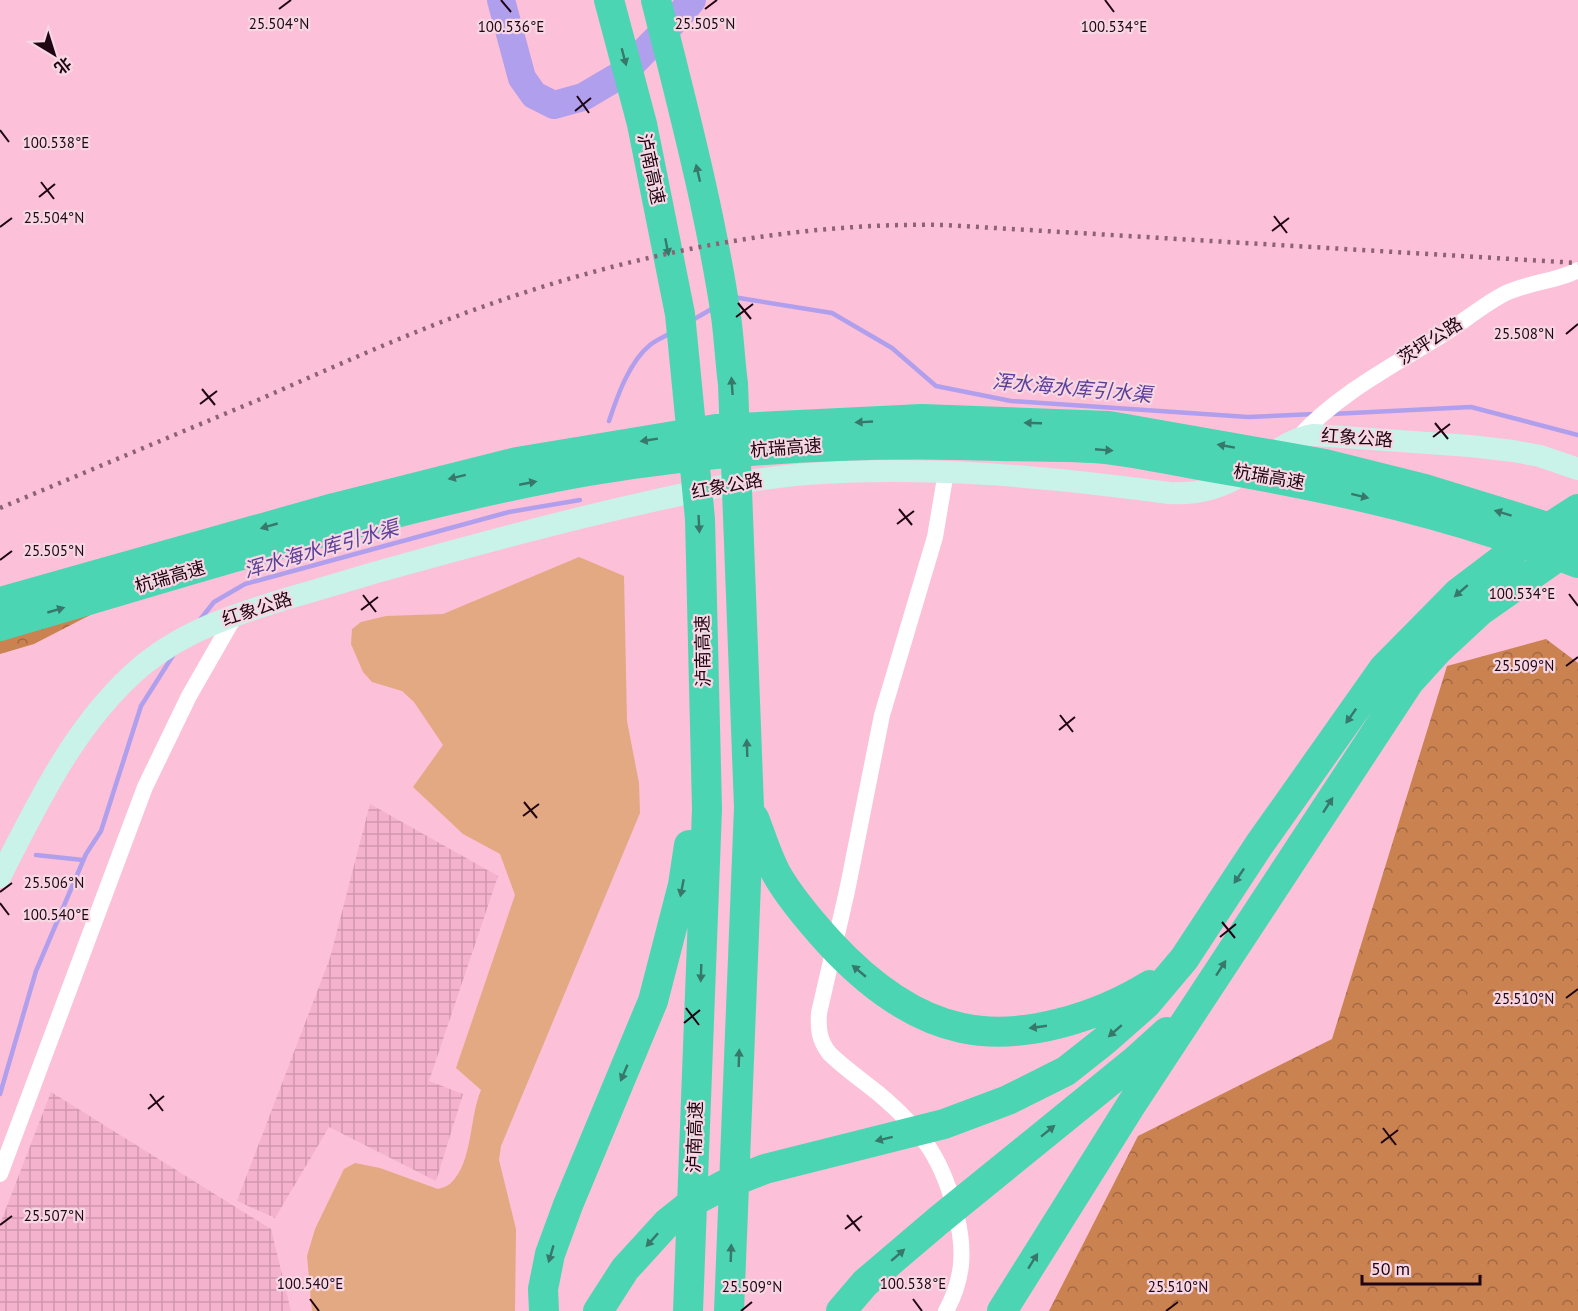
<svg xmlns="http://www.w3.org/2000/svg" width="1578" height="1311" viewBox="0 0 1578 1311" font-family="'PT Sans','Noto Sans SC',sans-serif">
<defs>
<pattern id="industrial-grid" width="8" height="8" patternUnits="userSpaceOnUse" patternTransform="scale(1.5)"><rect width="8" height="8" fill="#f4b2cc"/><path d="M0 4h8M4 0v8" fill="none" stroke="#d198ae"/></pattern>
<pattern id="forest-crowns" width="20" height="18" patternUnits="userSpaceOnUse" patternTransform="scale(1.5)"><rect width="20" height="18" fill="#ca8251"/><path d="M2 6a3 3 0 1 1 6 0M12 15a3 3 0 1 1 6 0" fill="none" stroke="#a36842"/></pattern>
</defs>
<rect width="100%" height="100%" fill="#fcc0d8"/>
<!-- industrial -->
<path fill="url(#industrial-grid)" d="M370 804 498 876 429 1081 463 1094 436 1181 329 1127 275 1218 237 1201 330 958Z
M51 1092 271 1229 291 1311H0V1224Z"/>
<!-- green -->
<path fill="#e3a983" d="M579 557 624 576 627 721 639 783 640 813 501 1146 499 1160 516 1229 515 1311H312L307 1256 315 1229 344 1169 355 1163 380 1168 438 1189C442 1188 448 1186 451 1183 473 1162 469 1118 481 1090L456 1068 515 895 500 854 463 834 413 787 443 745 414 702 402 691 372 682 363 672 351 644 352 629 361 622 386 616 443 614Z"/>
<!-- forest -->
<path fill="url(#forest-crowns)" d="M98 611 34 644 0 654V636Z
M1546 639 1578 663V1311H1049L1138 1136 1332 1039 1447 666Z"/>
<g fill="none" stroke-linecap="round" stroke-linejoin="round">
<!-- stream -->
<path stroke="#b09fec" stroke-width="4.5" d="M733 297 832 313 892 348 936 386 1011 401 1248 417 1315 414
M691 321 715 307
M1332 414 1471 407 1578 435
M609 421C617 397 629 362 650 345 656 340 664 337 671 333
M199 621 214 602 245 584 509 512 580 500
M36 855 83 860
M0 1094 36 971 86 854 101 831 141 706 174 654"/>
<!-- river -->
<path stroke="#b09fec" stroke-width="28" d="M501 0 522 78 534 95 554 105 583 97 622 74 678 17 692 0"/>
<!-- minor -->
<path stroke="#fff" stroke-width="16" d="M1297 439C1335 396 1390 367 1439 337 1461 324 1481 306 1504 294 1528 282 1555 282 1578 270
M946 472 935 537 882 715 847 891 819 1013C818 1029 819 1040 829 1053 844 1068 862 1080 879 1094 923 1131 944 1161 957 1218 965 1252 963 1280 946 1311
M0 1174 145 787 189 696 236 614"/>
<!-- secondary -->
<path stroke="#c9f2e8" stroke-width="22" d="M0 877C38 802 77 720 143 665 187 629 239 613 292 597 324 588 356 578 388 569 477 544 566 520 657 500 706 489 756 478 807 474 929 465 1048 477 1169 493 1197 495 1222 488 1245 473 1268 458 1286 439 1314 435L1470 446 1513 451 1540 456 1578 469"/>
<!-- motorway -->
<path stroke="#4cd5b3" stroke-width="30" d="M609 0 642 124 680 314 700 519 707 809 688 1311
M656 0C682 104 710 209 726 316 729 338 730 361 733 384L749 807 729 1311
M0 602 334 508 517 462 716 429 922 419 1109 426 1325 464 1425 489 1538 524 1578 539
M0 626C194 570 389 506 588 471 725 448 862 441 1000 446 1035 447 1071 446 1106 449 1140 453 1175 461 1210 467 1336 488 1459 516 1578 563
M754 818C761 836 767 856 776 873 790 898 810 921 829 942 864 980 910 1017 962 1028 1023 1041 1098 1017 1150 985
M544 1311 543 1289 550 1254 568 1205 653 1001 683 885 689 845
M598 1311 625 1269 667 1223 696 1200 724 1185 765 1169 944 1124 1008 1100 1066 1071 1104 1041 1146 1004 1184 959 1259 845 1384 668 1458 593 1520 546 1578 509
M841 1311 865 1283 939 1220 1136 1060 1167 1032
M1002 1311 1131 1105 1409 682 1438 650 1480 611 1570 548"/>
<!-- rail -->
<path stroke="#8d6374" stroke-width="4.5" stroke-dasharray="3 6" stroke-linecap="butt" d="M0 508C86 472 172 436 258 400 338 365 417 329 499 301 642 252 794 222 945 225L1578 263"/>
</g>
<!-- one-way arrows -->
<defs><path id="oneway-solid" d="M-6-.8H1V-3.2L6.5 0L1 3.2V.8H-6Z" transform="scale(1.5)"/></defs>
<g fill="#38786b">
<use href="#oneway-solid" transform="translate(624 57) rotate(75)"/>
<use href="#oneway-solid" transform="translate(698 173) rotate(-103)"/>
<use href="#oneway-solid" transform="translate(667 247) rotate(79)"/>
<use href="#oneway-solid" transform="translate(732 386) rotate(-94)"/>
<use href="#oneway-solid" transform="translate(864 422) rotate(177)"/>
<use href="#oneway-solid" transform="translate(1033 423) rotate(-178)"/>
<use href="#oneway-solid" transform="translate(649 440) rotate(171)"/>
<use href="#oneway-solid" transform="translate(1226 446) rotate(-170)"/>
<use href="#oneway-solid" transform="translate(1104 450) rotate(5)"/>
<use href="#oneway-solid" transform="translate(457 477) rotate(166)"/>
<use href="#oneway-solid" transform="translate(528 483) rotate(-11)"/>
<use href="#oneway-solid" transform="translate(1360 496) rotate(14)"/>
<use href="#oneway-solid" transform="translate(1503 513) rotate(-163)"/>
<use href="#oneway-solid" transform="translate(699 524) rotate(87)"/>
<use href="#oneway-solid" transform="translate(269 526) rotate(164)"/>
<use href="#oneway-solid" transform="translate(1461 591) rotate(139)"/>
<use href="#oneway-solid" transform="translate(56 610) rotate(-16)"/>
<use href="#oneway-solid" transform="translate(1351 716) rotate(125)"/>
<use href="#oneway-solid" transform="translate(747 748) rotate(-92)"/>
<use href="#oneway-solid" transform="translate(1328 805) rotate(-57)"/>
<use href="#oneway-solid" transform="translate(1239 876) rotate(124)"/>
<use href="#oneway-solid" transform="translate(682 888) rotate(101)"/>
<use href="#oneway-solid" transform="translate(1221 968) rotate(-57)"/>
<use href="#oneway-solid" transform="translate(859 971) rotate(-140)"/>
<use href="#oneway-solid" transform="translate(701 973) rotate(92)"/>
<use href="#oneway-solid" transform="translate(1038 1027) rotate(172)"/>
<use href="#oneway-solid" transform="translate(1115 1031) rotate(139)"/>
<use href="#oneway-solid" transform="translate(739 1058) rotate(-88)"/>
<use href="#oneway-solid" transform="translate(624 1073) rotate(113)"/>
<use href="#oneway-solid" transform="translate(1048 1131) rotate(-39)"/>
<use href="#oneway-solid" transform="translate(884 1139) rotate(166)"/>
<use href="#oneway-solid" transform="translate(652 1240) rotate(132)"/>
<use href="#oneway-solid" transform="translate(731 1253) rotate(-88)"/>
<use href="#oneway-solid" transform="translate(551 1254) rotate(106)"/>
<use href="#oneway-solid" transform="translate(898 1255) rotate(-41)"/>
<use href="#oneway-solid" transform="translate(1033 1261) rotate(-58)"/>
</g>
<!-- ticks -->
<path fill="none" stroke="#1f0612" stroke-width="2" d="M501 0 511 12M1105 0 1114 12M279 9 291 0M705 9 717 0M577 96 589 113M575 111 591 98M0 130 9 142M41 182 54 199M39 197 55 184M1274 216 1287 233M0 227 12 218M1272 231 1289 218M738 303 751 319M736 317 753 304M1566 334 1578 324M202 389 215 405M200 404 217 391M1435 423 1448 439M1433 437 1450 424M899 509 912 525M897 524 914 511M0 560 12 551M1569 594 1578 606M363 595 376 612M361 610 378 597M1566 666 1578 657M1060 715 1073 732M1059 730 1075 717M524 802 537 818M523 816 539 804M0 892 12 883M0 903 9 915M1222 922 1235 938M1220 937 1236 924M1566 998 1578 989M686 1008 699 1025M684 1023 700 1010M150 1094 163 1111M148 1109 164 1096M1383 1128 1396 1145M1381 1143 1398 1130M847 1215 860 1231M0 1225 12 1216M845 1229 862 1216M310 1299 319 1311M913 1299 922 1311M741 1311 752 1302M1166 1311 1178 1302"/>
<g text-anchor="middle" stroke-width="4.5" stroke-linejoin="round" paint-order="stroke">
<!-- street labels -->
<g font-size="18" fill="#1f0612" stroke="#f6d7e3">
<text transform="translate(651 169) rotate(78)" y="6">泸南高速</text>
<text transform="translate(1430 341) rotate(-32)" y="6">茨坪公路</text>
<text transform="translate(1357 438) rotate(4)" y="6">红象公路</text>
<text transform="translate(786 448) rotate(-4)" y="6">杭瑞高速</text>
<text transform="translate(1269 477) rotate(10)" y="6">杭瑞高速</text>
<text transform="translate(727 486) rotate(-10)" y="6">红象公路</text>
<text transform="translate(170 577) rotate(-16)" y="6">杭瑞高速</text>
<text transform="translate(257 609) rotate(-18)" y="6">红象公路</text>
<text transform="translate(703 651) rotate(-91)" y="6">泸南高速</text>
<text transform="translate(695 1137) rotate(-88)" y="6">泸南高速</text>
</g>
<!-- water labels -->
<g font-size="20" font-style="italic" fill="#5b409a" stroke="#f6d7e3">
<text transform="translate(1072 388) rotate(5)" y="7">浑水海水库引水渠</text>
<text transform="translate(321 549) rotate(-16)" y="7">浑水海水库引水渠</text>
</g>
</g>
<g font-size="15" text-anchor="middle" fill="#1f0612" stroke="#f6d7e3" stroke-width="4.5" stroke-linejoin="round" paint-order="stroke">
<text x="279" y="29">25.504°N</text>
<text x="705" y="29">25.505°N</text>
<text x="511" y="32">100.536°E</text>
<text x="1114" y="32">100.534°E</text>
<text x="56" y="148">100.538°E</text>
<text x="54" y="223">25.504°N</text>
<text x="1524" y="339">25.508°N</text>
<text x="54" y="556">25.505°N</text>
<text x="1522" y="599">100.534°E</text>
<text x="1524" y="671">25.509°N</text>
<text x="54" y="888">25.506°N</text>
<text x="56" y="920">100.540°E</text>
<text x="1524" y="1004">25.510°N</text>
<text x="54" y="1221">25.507°N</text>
<text x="310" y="1289">100.540°E</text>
<text x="913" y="1289">100.538°E</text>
<text x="752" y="1292">25.509°N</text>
<text x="1178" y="1292">25.510°N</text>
</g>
<!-- north arrow -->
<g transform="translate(54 54) rotate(142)" stroke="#f6d7e3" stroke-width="4.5" paint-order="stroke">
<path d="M0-4.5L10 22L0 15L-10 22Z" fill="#1f0612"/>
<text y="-9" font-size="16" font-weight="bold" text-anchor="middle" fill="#1f0612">北</text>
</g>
<!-- scale -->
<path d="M1362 1275v9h118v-9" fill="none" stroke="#1f0612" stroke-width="3"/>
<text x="1371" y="1275" font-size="18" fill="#1f0612" stroke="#f6d7e3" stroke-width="4.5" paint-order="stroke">50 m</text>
</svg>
